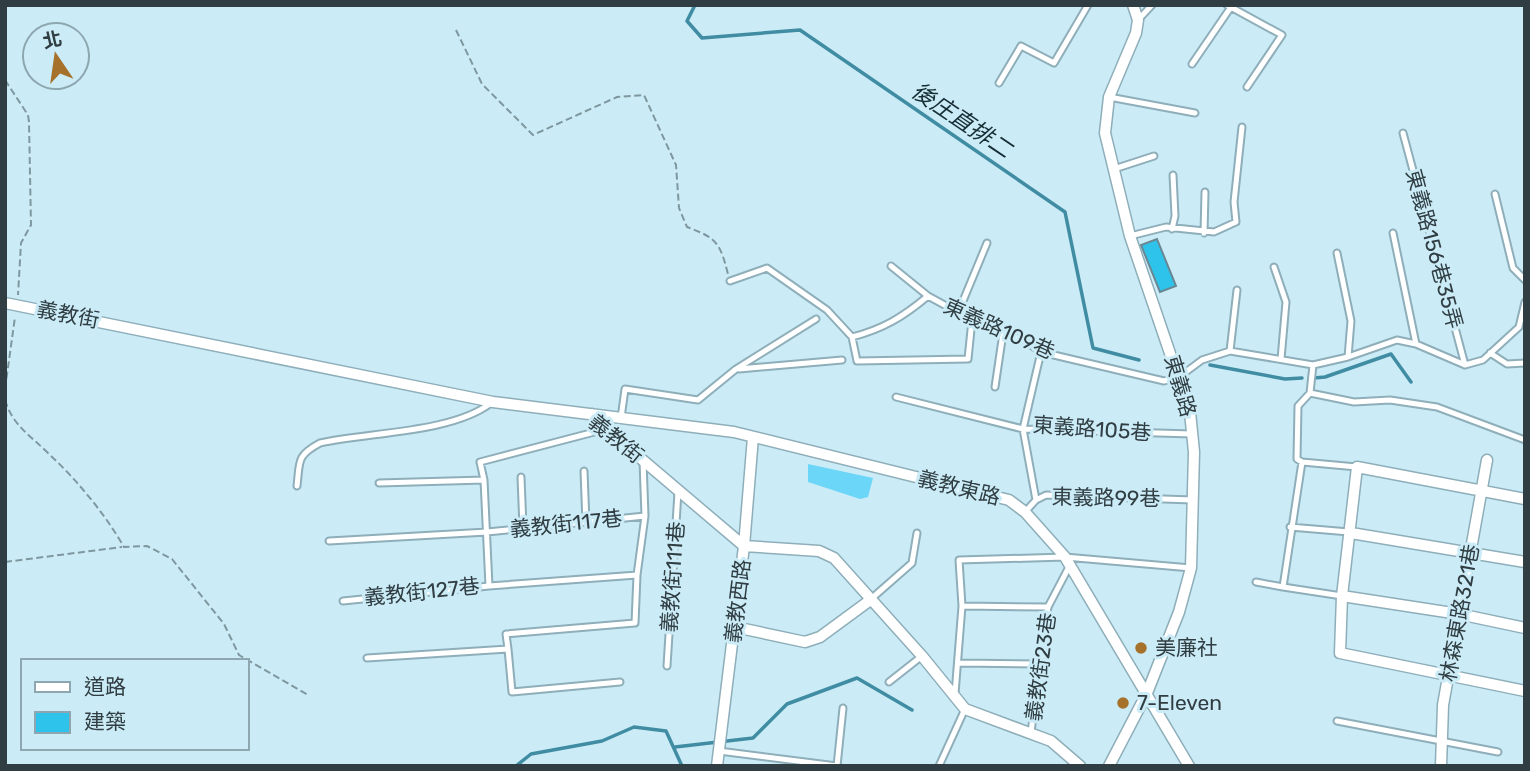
<svg xmlns="http://www.w3.org/2000/svg" width="1530" height="771" viewBox="0 0 1530 771" font-family="Rubik,'Noto Sans TC',sans-serif">
<rect width="100%" height="100%" fill="#cbecf7"/>
<!-- green -->
<path fill="#6bd6f7" d="M808 464 873 478 868 497 860 499 808 482Z"/>
<g fill="none" stroke-linecap="round" stroke-linejoin="round">
<!-- stream -->
<path stroke="#408ca3" stroke-width="3.5" d="M695 5 687 21 702 38 800 30 1065 212 1093 348 1139 360
M1210 365 1285 379 1302 378
M1314 378 1325 377 1391 354 1411 382
M675 747 753 738 787 704 857 678 912 710
M516 766 531 754 602 741 634 727 666 731 682 766"/>
</g>
<!-- building -->
<path fill="#2dc3ea" stroke="#698792" stroke-width="2" d="M1157 239 1176 286 1160 292 1141 245Z"/>
<g fill="none" stroke-linecap="round" stroke-linejoin="round">
<!-- service casing -->
<g stroke="#8eaeb9" stroke-width="9">
<path id="service" d="M1227 5 1282 35 1247 87
M1138 20 1152 5
M1192 64 1231 7
M999 83 1021 46 1054 63 1088 5
M1109 97 1195 113
M1403 133 1465 365
M1114 169 1154 156
M1495 194 1513 268 1525 280
M1172 229 1175 216 1173 175
M1204 233 1205 192
M1393 233 1416 344
M1130 236 1166 227 1214 232 1236 222 1234 202 1242 127
M1337 253 1351 321 1348 357
M891 266 928 296
M1274 267 1286 302 1281 359
M730 281 767 268 827 310 852 337C883 329 903 317 928 296L972 320 1025 341 1041 352 1164 381 1179 377 1202 360 1230 351 1313 365 1348 357 1397 340 1416 344 1465 365 1483 360 1519 327 1525 302
M958 313 987 243
M852 337 857 361 968 359 972 320
M1230 351 1237 290
M1041 352 1023 429 1192 434
M1490 353 1507 364 1525 363
M1313 365 1310 393 1298 406 1297 459 1302 462 1283 587 1342 596
M739 369 842 360
M995 387 1003 333
M1310 393 1354 402 1390 400 1437 407 1525 440
M896 397 1023 429 1036 500
M621 418 625 389 698 400 736 369 816 319
M1302 462 1357 467
M584 471 586 523
M521 477 523 528
M379 483 484 480
M297 486C300 461 296 456 320 443 369 432 452 433 491 403
M1025 512 1036 500 1046 495 1193 500
M1290 527 1349 532
M329 541 487 532 645 516
M1256 582 1283 587
M489 586 637 575 645 516 643 461
M871 599 912 563 917 533
M343 601 489 586 484 480 480 462 606 429
M962 606 1048 607
M508 649 512 692 620 682
M367 658 508 649 506 634 635 623 637 575
M959 663 1040 664
M667 666 678 492
M889 682 922 656
M955 694 962 606 959 560 1065 557 1191 568
M1337 721 1498 752
M1031 732 1048 607 1070 565
M719 751 837 766
M837 766 843 708
M939 766 965 709"/>
</g>
<!-- minor casing -->
<g stroke="#8eaeb9" stroke-width="13">
<path id="minor" d="M5 303 493 402 734 432 1009 500 1025 512 1065 557 1189 766
M592 414 606 429 744 546 819 551 834 558 922 656 965 709 1051 741 1080 766
M1525 499 1357 467 1342 596 1340 653 1525 691
M1351 533 1525 562
M1342 596 1459 614 1525 628
M735 627 805 642 820 637 869 601
M717 766 744 546 753 437
M1109 766 1147 693 1179 612 1191 568 1194 452 1190 412 1130 236 1105 133 1109 97 1136 33 1138 20 1133 5
M1441 766 1443 705 1487 460"/>
</g>
<!-- path -->
<path stroke="#7f979f" stroke-width="2" stroke-dasharray="7 3.5" stroke-linecap="butt" d="M456 30 482 84 533 135 617 97 644 95 676 165 679 208 687 227C717 238 720 243 728 274
M5 80 28 115 29 122 31 225 21 243 18 295
M5 389 15 317
M5 400C13 426 30 435 49 454 77 480 105 514 124 547L147 546 172 559 224 624 239 655 308 695
M5 562 122 547"/>
<!-- service -->
<use href="#service" stroke="#fff" stroke-width="5"/>
<!-- minor -->
<use href="#minor" stroke="#fff" stroke-width="10"/>
</g>
<!-- markers -->
<g fill="#a6712a" stroke="#cbecf7" stroke-width="2.5">
<circle cx="1141" cy="648" r="7"/>
<circle cx="1123" cy="703" r="7"/>
</g>
<g text-anchor="middle" stroke-width="6" stroke-linejoin="round" paint-order="stroke">
<!-- street labels -->
<g font-size="21" fill="#303d42" stroke="#cbecf7">
<text transform="translate(1434 249) rotate(75)" y="7">東義路156巷35弄</text>
<text transform="translate(68 315) rotate(11)" y="7">義教街</text>
<text transform="translate(999 329) rotate(24)" y="7">東義路109巷</text>
<text transform="translate(1180 386) rotate(74)" y="7">東義路</text>
<text transform="translate(1092 429) rotate(4)" y="7">東義路105巷</text>
<text transform="translate(616 439) rotate(39)" y="7">義教街</text>
<text transform="translate(959 488) rotate(14)" y="7">義教東路</text>
<text transform="translate(1106 498) rotate(1)" y="7">東義路99巷</text>
<text transform="translate(566 524) rotate(-6)" y="7">義教街117巷</text>
<text transform="translate(673 577) rotate(-86)" y="7">義教街111巷</text>
<text transform="translate(422 592) rotate(-6)" y="7">義教街127巷</text>
<text transform="translate(738 601) rotate(-83)" y="7">義教西路</text>
<text transform="translate(1460 613) rotate(-80)" y="7">林森東路321巷</text>
<text transform="translate(1041 667) rotate(-82)" y="7">義教街23巷</text>
</g>
<!-- poi labels -->
<g font-size="21" fill="#303d42" stroke="#cbecf7" text-anchor="start">
<text x="1155" y="655">美廉社</text>
<text x="1137" y="710">7-Eleven</text>
</g>
<!-- water labels -->
<g font-size="23" font-style="italic" fill="#162d34" stroke="#cbecf7">
<text transform="translate(962 120) rotate(34)" y="8">後庄直排二</text>
</g>
</g>
<!-- border -->
<rect width="1530" height="771" fill="none" stroke="#303d42" stroke-width="14"/>
<!-- legend -->
<rect x="21" y="659" width="228" height="91" fill="#cbecf7" stroke="#8da6af" stroke-width="2"/>
<rect x="35" y="682" width="35" height="10" fill="#ffffff" stroke="#8da6af" stroke-width="2"/>
<text x="84" y="694" font-size="21" fill="#303d42">道路</text>
<rect x="35" y="712" width="35" height="21" fill="#2dc3ea" stroke="#8da6af" stroke-width="2"/>
<text x="84" y="729" font-size="21" fill="#303d42">建築</text>
<!-- north arrow -->
<g transform="translate(56 56) rotate(347)"><circle r="33" fill="#cbecf7" stroke="#8da6af" stroke-width="2"/>
<path d="M0-5L12 26L0 18L-12 26Z" fill="#a6712a"/>
<text y="-10" font-size="19" font-weight="bold" text-anchor="middle" fill="#303d42">北</text>
</g>
</svg>
